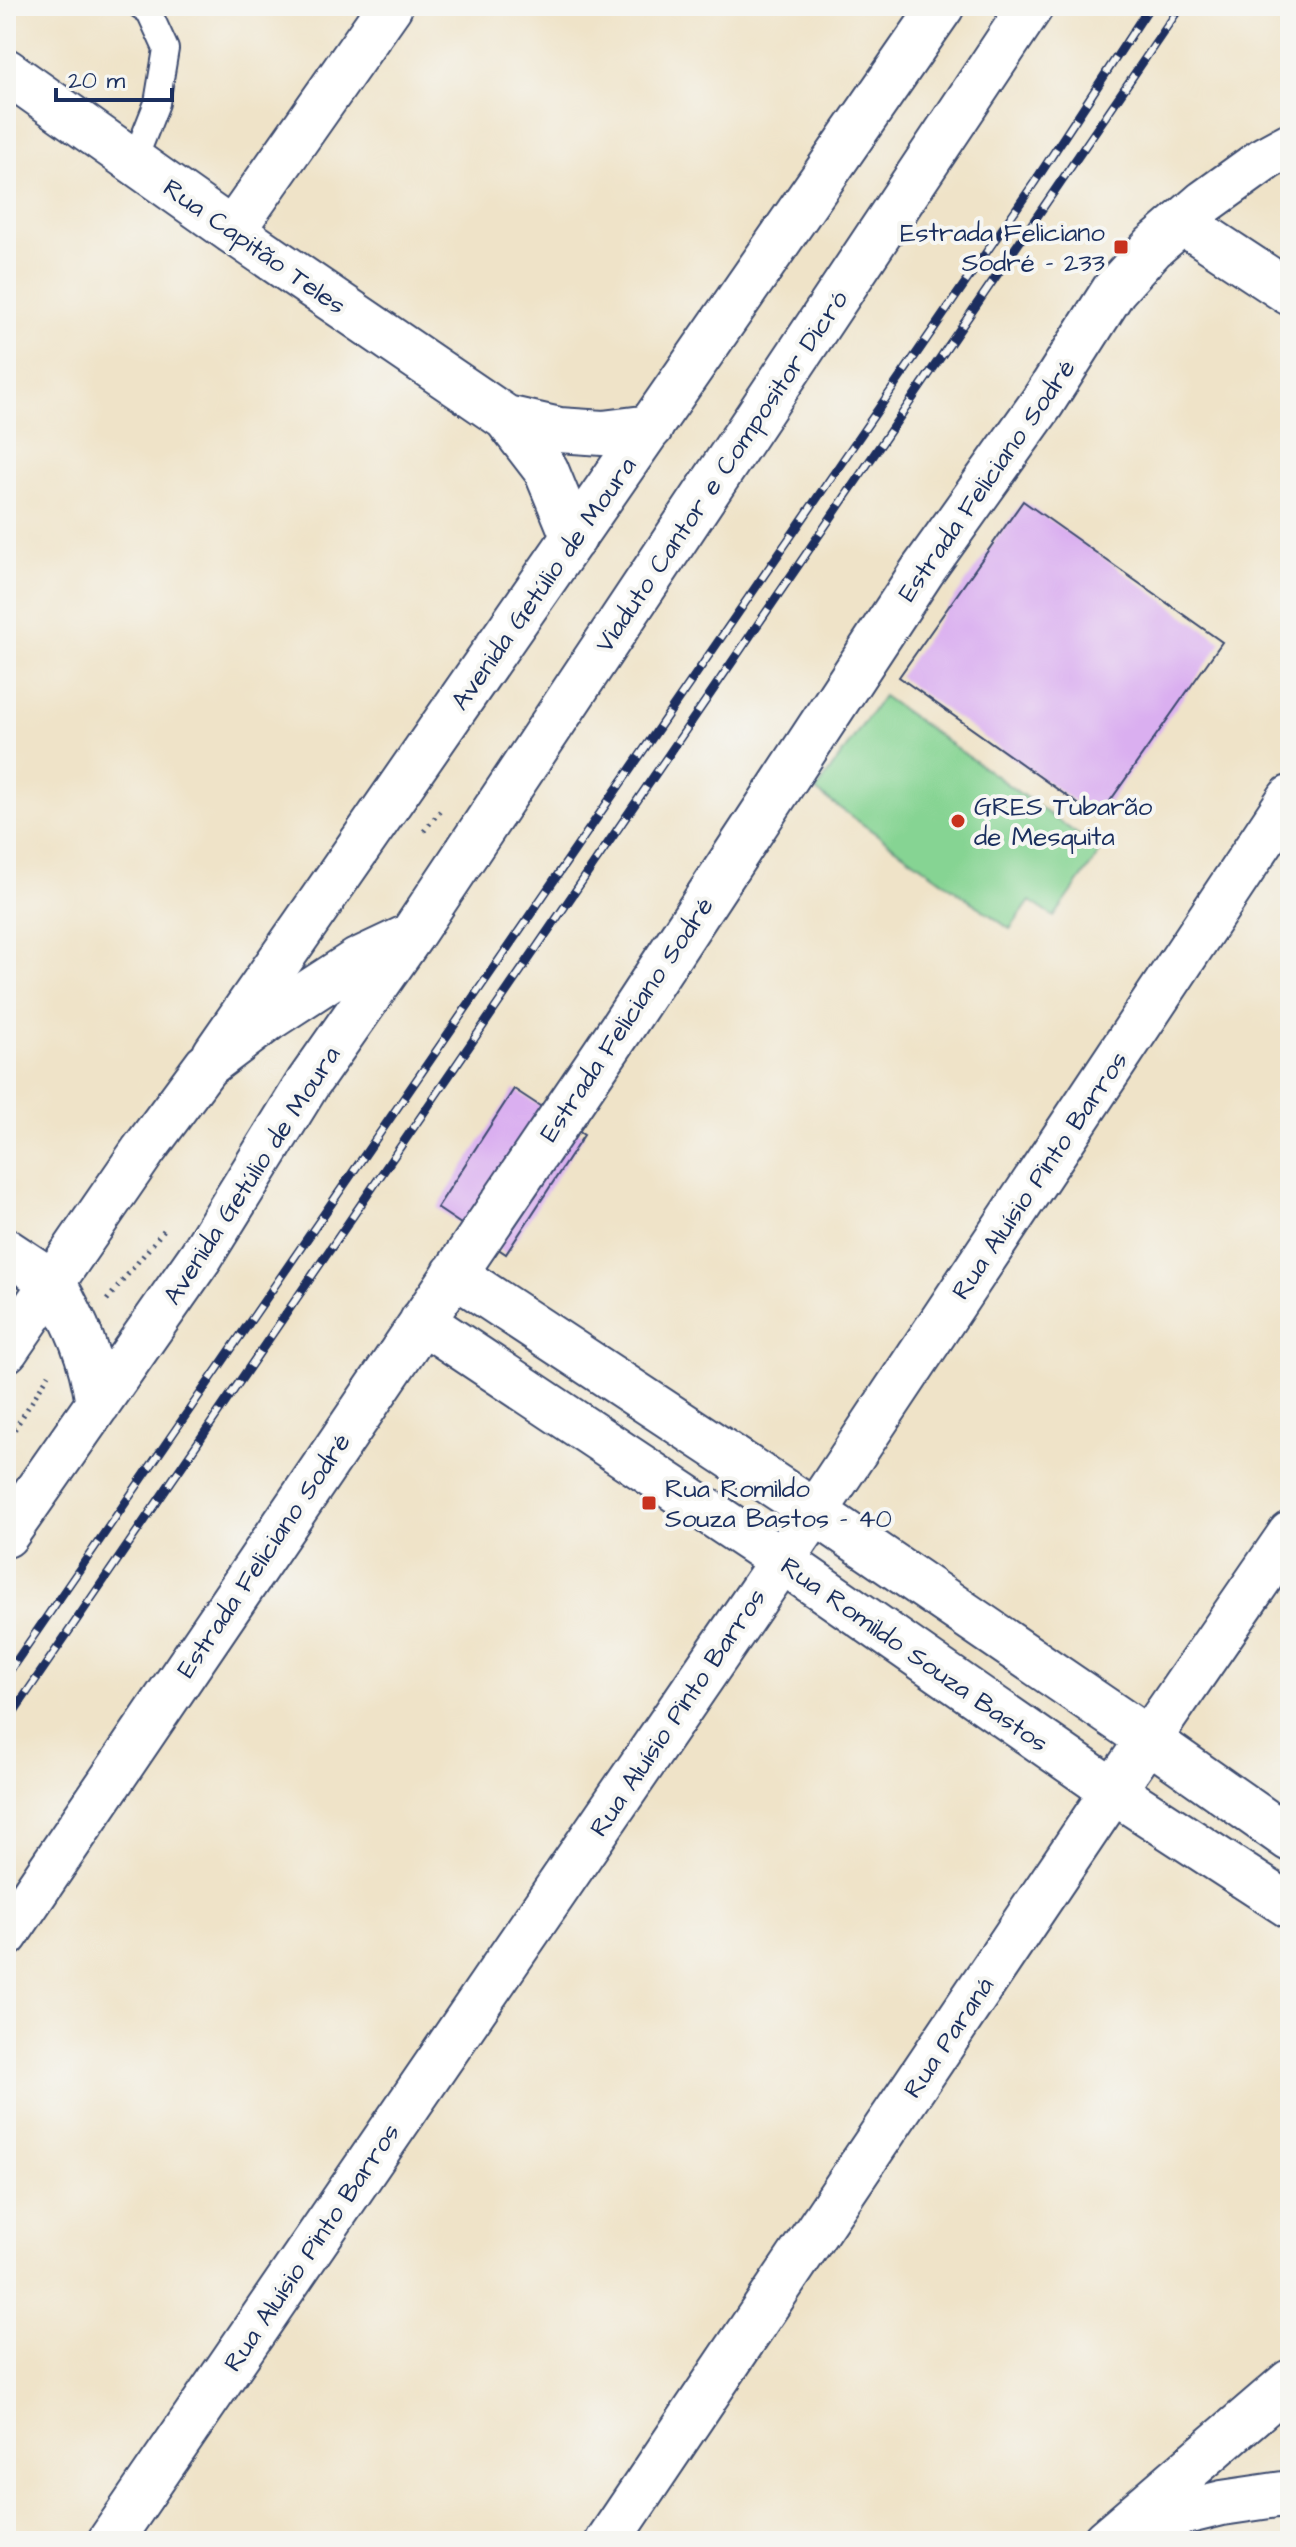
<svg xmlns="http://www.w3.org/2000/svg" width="1296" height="2547" viewBox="0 0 1296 2547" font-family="'Architects Daughter',sans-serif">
<rect width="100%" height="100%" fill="#f6f6f2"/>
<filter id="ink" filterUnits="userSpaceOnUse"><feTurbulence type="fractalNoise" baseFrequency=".0125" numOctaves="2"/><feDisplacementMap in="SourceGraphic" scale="16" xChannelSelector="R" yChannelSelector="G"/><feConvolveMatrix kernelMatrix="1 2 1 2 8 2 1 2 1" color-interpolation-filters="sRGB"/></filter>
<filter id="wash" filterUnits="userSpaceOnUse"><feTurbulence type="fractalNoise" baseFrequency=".006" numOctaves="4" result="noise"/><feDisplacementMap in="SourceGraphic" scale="32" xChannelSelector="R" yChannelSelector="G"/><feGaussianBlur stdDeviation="1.8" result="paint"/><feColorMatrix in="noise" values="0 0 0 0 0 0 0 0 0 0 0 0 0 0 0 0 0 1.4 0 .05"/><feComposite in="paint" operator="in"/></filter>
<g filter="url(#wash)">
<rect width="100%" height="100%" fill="#efe3c8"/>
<!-- green -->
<path fill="#86d493" stroke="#508278" stroke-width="2" d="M883 696 1101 851 1054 917 1030 901 1010 929 816 791Z"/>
<g id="blocks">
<!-- building -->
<path fill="#daaff0" d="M1023 501 1222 642 1098 818 899 677Z
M514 1089 584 1135 506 1254 437 1208Z"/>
</g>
</g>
<g filter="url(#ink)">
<use href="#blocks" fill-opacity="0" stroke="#3b4a6e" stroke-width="2"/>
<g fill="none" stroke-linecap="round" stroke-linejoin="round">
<!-- service casing -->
<g stroke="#3b4a6e" stroke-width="28">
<path id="service" d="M134 161 157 103 166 49 149 12 140 6"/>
</g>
<!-- minor casing -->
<g stroke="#3b4a6e" stroke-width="48">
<path id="minor" d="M6 71 232 231 506 418 546 470 574 538
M1182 222 1290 293
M232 231 390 6
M506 418 559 430 603 433 651 427
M6 1251 53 1282
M1149 1740 1290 1839
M1128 2526 1222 2503 1290 2493
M110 2541 815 1512 1290 798
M608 2541 1113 1791 1290 1906
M1105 2541 1290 2382"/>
</g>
<!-- secondary casing -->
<g stroke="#3b4a6e" stroke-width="48">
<path id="secondary" d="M215 1054 942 6
M454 1274 815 1512 1149 1740
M422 1321 781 1560 1113 1791 1290 1534
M6 1935 623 1026 923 570 1042 403 1114 290 1153 247 1205 202 1266 158 1290 145"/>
</g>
<!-- primary casing -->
<g stroke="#3b4a6e" stroke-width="48">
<path id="primary" d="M53 1282C77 1324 91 1356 98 1404
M6 1350 143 1151 206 1066 268 1019 357 961 408 937
M6 1535 201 1256 308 1083 411 936 1031 6"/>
</g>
<!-- path -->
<path stroke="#3b4a6e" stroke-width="5" stroke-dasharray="2 6" stroke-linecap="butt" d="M424 831 440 811
M107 1300 164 1230
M6 1443 49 1374"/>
<!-- service -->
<use href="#service" stroke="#fff" stroke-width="24"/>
<!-- minor -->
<use href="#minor" stroke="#fff" stroke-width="44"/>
<!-- secondary -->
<use href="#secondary" stroke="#fff" stroke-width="44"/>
<!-- primary -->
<use href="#primary" stroke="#fff" stroke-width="44"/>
<!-- rail casing -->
<g stroke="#1b2f5e" stroke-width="9">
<path id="rail" d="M6 1676 1034 183 1150 6
M6 1723 1181 6"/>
</g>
<!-- rail -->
<use href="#rail" stroke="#f6f6f2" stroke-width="6" stroke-dasharray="18" stroke-linecap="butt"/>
</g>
</g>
<!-- markers -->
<g fill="#c8321e" stroke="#f6f6f2" stroke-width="3">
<rect x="1113" y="239" width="16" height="16" rx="4"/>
<circle cx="958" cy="821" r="8"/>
<rect x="641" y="1495" width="16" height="16" rx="4"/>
</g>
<g text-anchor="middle" stroke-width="8" stroke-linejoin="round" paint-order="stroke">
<!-- poi labels -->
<g font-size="26" fill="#1b2f5e" stroke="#f6f6f2" text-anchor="start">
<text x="1105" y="241" text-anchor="end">Estrada Feliciano<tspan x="1105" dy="30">Sodré - 233</tspan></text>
<text x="974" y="815">GRES Tubarão<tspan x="974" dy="30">de Mesquita</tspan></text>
<text x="665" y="1497">Rua Romildo<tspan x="665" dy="30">Souza Bastos - 40</tspan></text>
</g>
<!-- street labels -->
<g font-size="26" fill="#1b2f5e" stroke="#f6f6f2">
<text transform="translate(255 246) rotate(35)" y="9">Rua Capitão Teles</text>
<text transform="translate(721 471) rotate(-56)" y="9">Viaduto Cantor e Compositor Dicró</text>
<text transform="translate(986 480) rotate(-55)" y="9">Estrada Feliciano Sodré</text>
<text transform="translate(543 583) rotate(-55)" y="9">Avenida Getúlio de Moura</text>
<text transform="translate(626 1019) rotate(-56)" y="9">Estrada Feliciano Sodré</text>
<text transform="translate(251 1175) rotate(-57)" y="9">Avenida Getúlio de Moura</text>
<text transform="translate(1039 1175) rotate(-56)" y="9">Rua Aluísio Pinto Barros</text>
<text transform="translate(263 1555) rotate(-56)" y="9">Estrada Feliciano Sodré</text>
<text transform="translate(915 1654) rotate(35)" y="9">Rua Romildo Souza Bastos</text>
<text transform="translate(677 1712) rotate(-56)" y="9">Rua Aluísio Pinto Barros</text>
<text transform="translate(948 2037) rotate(-56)" y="9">Rua Paraná</text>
<text transform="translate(311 2247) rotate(-56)" y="9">Rua Aluísio Pinto Barros</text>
</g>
</g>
<!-- margin -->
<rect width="1296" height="2547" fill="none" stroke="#f6f6f2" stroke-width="32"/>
<!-- scale -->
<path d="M56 88v12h116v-12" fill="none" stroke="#1b2f5e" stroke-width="4"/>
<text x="68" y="88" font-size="24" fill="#1b2f5e" stroke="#f6f6f2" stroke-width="6" paint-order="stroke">20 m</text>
</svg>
